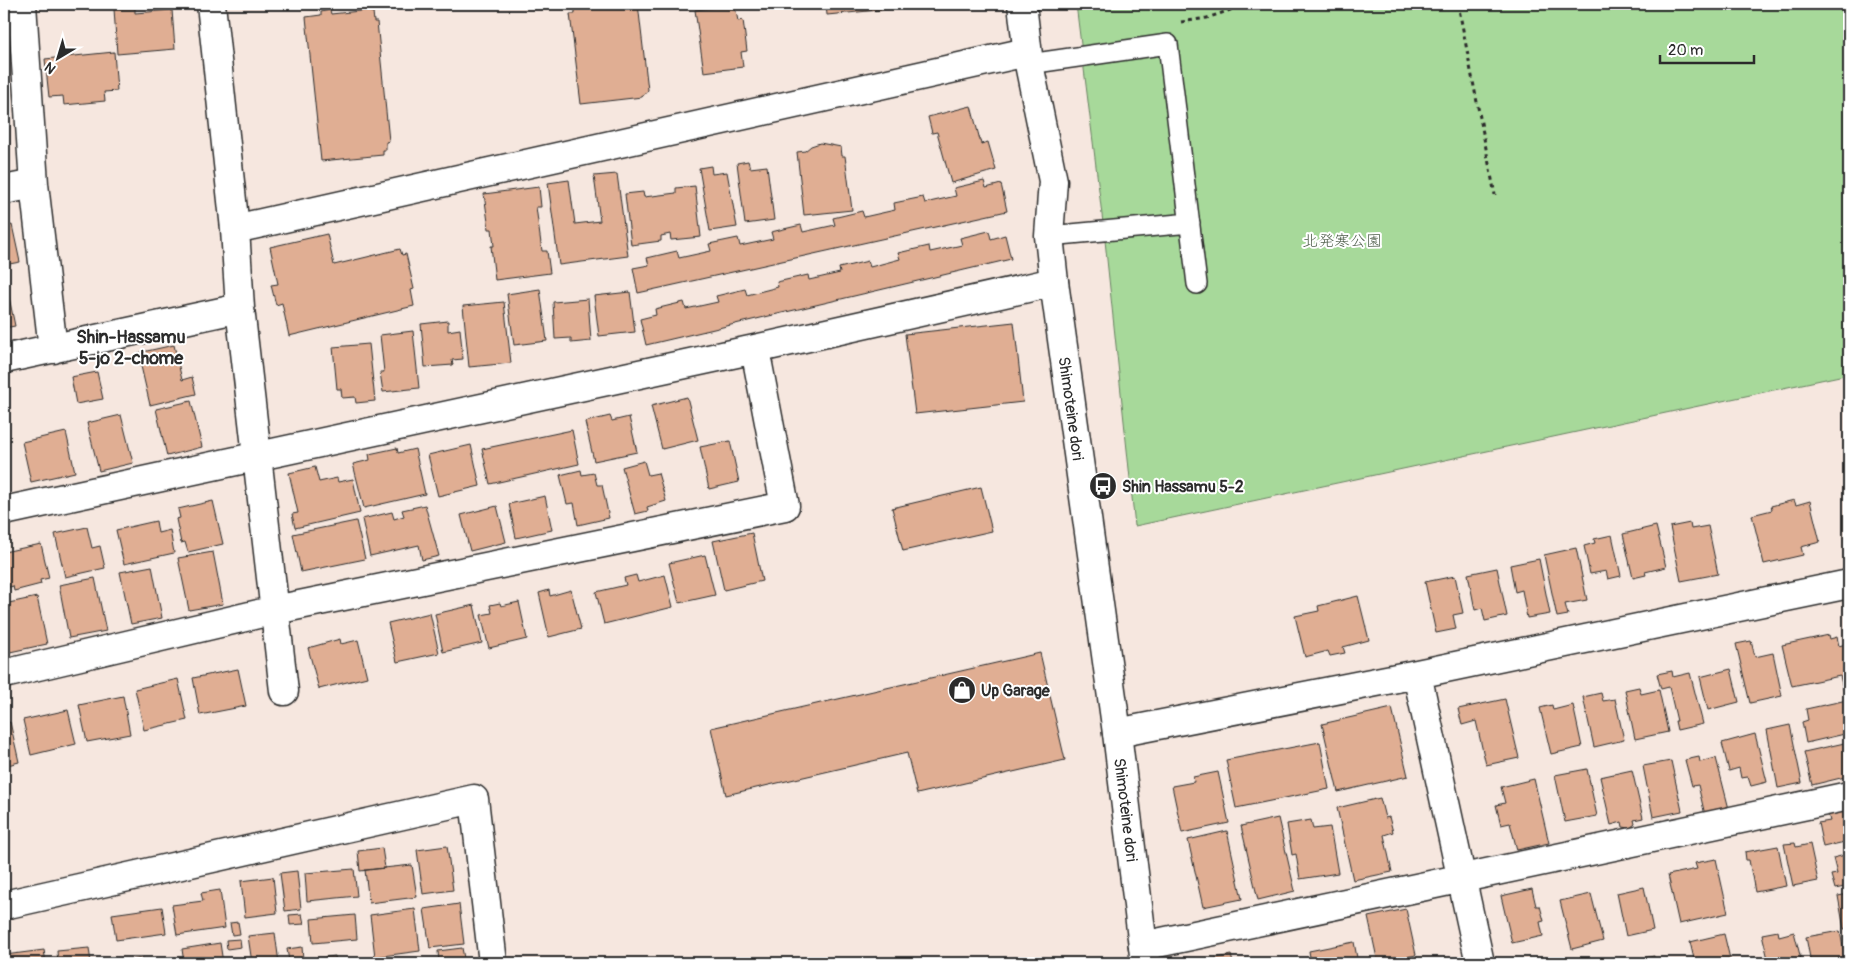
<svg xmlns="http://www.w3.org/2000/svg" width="1853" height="967" viewBox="0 0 1853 967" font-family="Pangolin,'Klee One',sans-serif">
<rect width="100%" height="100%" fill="#f6e7df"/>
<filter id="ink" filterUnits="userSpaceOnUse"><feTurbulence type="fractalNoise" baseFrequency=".02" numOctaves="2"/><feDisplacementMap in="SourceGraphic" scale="10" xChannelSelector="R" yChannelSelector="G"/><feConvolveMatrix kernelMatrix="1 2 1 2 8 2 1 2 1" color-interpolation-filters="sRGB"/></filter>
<g filter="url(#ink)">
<!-- green -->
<path fill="#a7d99a" stroke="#698262" d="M1076 4H1849V374L1135 526 1104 231Z"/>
<!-- building -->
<path fill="#e0ae93" stroke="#2b2b2b" d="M586 4H638L648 90 642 97 581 104 570 14H575V9L587 8Z
M826 4H888L889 9 827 15Z
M727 6 736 11 738 21 743 20 747 51 741 52 743 67 704 72 695 10Z
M135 8V13L172 10 175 49 117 54 114 9Z
M330 10 331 14 369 10 370 12H373L374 22H377L389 141 386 142V150H383V155L321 161 306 17 321 15V12Z
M114 52 117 91 104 92 105 101 64 105 63 96 49 97 45 59Z
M971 106 981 144 988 142 996 170 951 183 937 132 932 133 928 117Z
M820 143 841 147 842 156H845L852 210 804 215 797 152 805 151 811 146Z
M748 161 750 168 767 166 774 220 745 224 737 163Z
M711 166 712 174 727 172 737 227 710 231 699 168Z
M617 174 628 256 559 265 548 183 569 180 575 224 600 221 594 176Z
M984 181 986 188 1001 184 1007 211 638 293 633 268 649 265 647 258 677 251 679 258 711 251 709 244 738 238 740 246 773 239 771 232 801 225 803 232 835 225 833 218 862 211 864 217 895 210 894 203 923 197 925 203 956 196 954 188Z
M695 186 701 237 671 240 670 234 661 236V241L631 245 625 194 643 192 644 197 676 193V188Z
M539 187 541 207H536L542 251H547L550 273 495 280 491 246H494L492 229H489L484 194Z
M12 225 20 262 4 265V227Z
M989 231 991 239 1005 235 1011 259 646 345 640 319 656 315 655 309 684 302 686 309 718 302 716 296 745 289 747 295 778 287 777 282 808 275 809 280 840 273 839 268 868 261 870 267 900 259 898 253 929 246 930 252 962 245 960 238Z
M327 234 334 265 400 249 402 255 406 254 414 289 411 290 414 306 289 336 282 303 276 305 271 285 278 284 270 247Z
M4 283H6L15 326 4 328Z
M540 289 547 341 514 345 507 294Z
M630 292 635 332 599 336 594 296Z
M588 299 591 341 571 343V338L555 339 553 302Z
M504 302 511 363 469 367 463 306Z
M448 321V331L460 329 463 359 452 360 453 365 425 367 421 324Z
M1014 322 1023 402 915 414 905 334Z
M413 331 419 388 383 392 380 372H384L380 335Z
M369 344 375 401 356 403 355 397 342 398 341 389H337L333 347Z
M174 345 182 380 192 377 196 394 150 405 138 353Z
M97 372 103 399 76 404 71 377Z
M687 397 698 440 662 449 651 406Z
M191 401 202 447 167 456 156 409Z
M121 415 133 463 99 471 87 423Z
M610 416 612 421 629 417 637 452 594 461 585 422Z
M572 430 579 464 490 484 482 449Z
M66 432 75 472 31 482 22 442Z
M730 441 739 482 709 489 700 447Z
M471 445 480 486 438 496 428 455Z
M397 448 398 453 415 449 425 494 364 508 353 464 370 460 369 454Z
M644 461 648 475 658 473 666 501 647 507 648 511 635 514 622 467Z
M315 467 319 482 337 478 338 482 353 479 360 513 295 528 292 514 298 513 289 473Z
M581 470 582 475 594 473 597 485H602L609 518 578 525 574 503 567 504 560 475Z
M981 487 992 531 903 551 892 508Z
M545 496 552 530 516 538 509 504Z
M1794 500 1796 505 1810 501 1820 542 1801 547 1803 555 1764 564 1752 515 1772 510 1771 506Z
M213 501 223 544 188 552 185 542 181 543 176 519 180 518 178 509Z
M425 505 439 556 422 560 419 545 370 556 362 519 392 512 394 519 404 516 402 510Z
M497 506 506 542 470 551 461 515Z
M156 521 158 533 170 530 174 553 124 564 116 530Z
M356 521 365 559 301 572 293 534Z
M1690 523 1691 529 1708 526 1718 574 1681 581 1670 527Z
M1656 526 1666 567 1645 572 1646 575 1633 578 1623 534Z
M87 527 92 548 100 546 105 568 65 577 55 534Z
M752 533 762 581 724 590 713 541Z
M1612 535 1621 576 1608 579 1606 571 1590 574 1584 546 1595 543 1594 539Z
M41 544 49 578 40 580 41 584 14 591 13 586 6 588 4 580V552Z
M1576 548 1587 600 1565 604 1568 615 1557 617 1544 555Z
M213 552 223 604 189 610 178 558Z
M705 555 715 595 679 603 669 563Z
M1539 559 1550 614 1527 618 1522 590 1515 592 1510 565Z
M152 566 162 618 131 624 120 572Z
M1497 568 1507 616 1485 621 1482 608 1475 610 1468 574Z
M636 575 638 582 665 575 673 607 604 624 596 592 626 585 624 578Z
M1455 576 1463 613 1453 615 1456 629 1436 633 1425 582Z
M95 578 106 631 69 638 59 585Z
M549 590 550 596 571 590 581 629 549 637 539 593Z
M1358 596 1369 640 1343 647 1345 653 1330 656 1328 651 1305 657 1295 616 1319 611 1318 606Z
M37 597 47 644 10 652 4 623V604Z
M519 602 527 639 489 648 481 615 492 613 490 605 500 603 501 606Z
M474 605 482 643 443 652 435 614Z
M430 613 439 653 397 662 388 623Z
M1829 635 1830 639 1837 637 1839 646 1849 643V691L1844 693 1840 676 1792 686 1782 645Z
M340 639 341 644 358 640 367 677 319 689 308 648Z
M1751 641 1755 657 1773 653 1782 696 1750 703 1736 644Z
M1040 653 1065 760 917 794 907 753 726 795 711 728Z
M238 669 246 706 200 715 193 678Z
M1731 669 1739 702 1708 710 1700 677Z
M1672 671 1673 677 1690 673 1703 724 1677 730 1675 721H1677L1669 687 1661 689 1657 674Z
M178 679 187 720 144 730 135 689Z
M1639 687 1641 694 1659 690 1668 732 1635 739 1625 690Z
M1601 693 1603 701 1615 699 1624 740 1594 747 1583 697Z
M123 696 130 734 87 742 79 705Z
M1505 699 1519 758 1486 765 1476 721 1462 725 1458 709Z
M1847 700 1849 709V733L1806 743 1802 722 1808 720 1806 709Z
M1552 705 1553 710 1573 705 1582 747 1551 754 1540 708Z
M1392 708 1408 776 1338 792 1322 724Z
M68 710 76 744 31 755 23 720Z
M10 722 19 762 4 766V724Z
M1790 725 1802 783 1778 788 1767 730Z
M1755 734 1767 782 1751 786 1748 777 1741 778 1739 768 1729 771 1722 743Z
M1320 742 1329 789 1236 808 1226 760Z
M1849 742V776L1812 785 1804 752Z
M1699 757 1700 762 1716 758 1729 809 1705 815 1698 785 1692 786 1685 760Z
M1671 761 1682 811 1653 817 1643 766Z
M1587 769 1597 816 1565 822 1555 775Z
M1632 770 1643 818 1634 820 1635 824 1630 828 1623 827 1622 822 1611 825 1600 777Z
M1218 772 1229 823 1182 833 1172 786 1194 782 1193 777Z
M1534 779 1549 843 1517 850 1510 823 1501 825 1496 805 1505 803 1501 787Z
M1380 798 1385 818 1389 817 1393 832 1384 835 1392 872 1353 880 1337 808Z
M1849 809V841L1823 847 1818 823 1830 821 1828 814Z
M1278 818 1295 891 1258 900 1241 826Z
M1311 820 1313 829 1330 827 1338 873 1300 879 1296 854 1292 855 1287 824Z
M1227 831 1242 899 1203 907 1188 840Z
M1795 843 1796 847 1810 844 1818 881 1793 886 1784 844Z
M447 846 453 890 423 894 417 850Z
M1778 846 1786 886 1755 892 1749 860H1746L1745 852Z
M382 848 385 868 360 871 358 851Z
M1849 854V886L1835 889 1831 875 1837 874 1833 858Z
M1716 859 1728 913 1679 924 1668 875 1697 869 1695 863Z
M412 865 417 897 369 903 365 870Z
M354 869 357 896 307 901 305 873Z
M297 871 301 909 285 911 280 873Z
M273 877 277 913 245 917 241 881Z
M1644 887 1653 930 1626 936 1617 893Z
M1532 889 1536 906H1540L1544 921 1540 922 1543 936 1512 943 1501 896Z
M220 890 225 928 177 935 172 905 203 901 201 893Z
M1591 894 1603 941 1572 949 1560 901Z
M1849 894V928L1844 929 1838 896Z
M459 904 464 944 430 948 424 909Z
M162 907 166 933 116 940 112 914Z
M415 909 420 951 375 957 370 915Z
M1406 909 1416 955 1378 963 1368 917Z
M302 914 304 924 290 925 289 915Z
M355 915 357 939 313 943 311 919Z
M238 922 240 934 232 935 230 923Z
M1778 931 1779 936 1794 932 1802 963H1769L1762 934Z
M1840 931 1846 963H1811L1806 937Z
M275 933 279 963H252L248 936Z
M1724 934 1731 963H1695L1690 942Z
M240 939 241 947 227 949 226 940Z
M1354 942 1358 963H1311L1309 951Z
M220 943 223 963H184L182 949Z
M302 947 303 960 289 961 287 949Z
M89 948 91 963H58L57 951Z
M462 948 465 963H439L438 951Z
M44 950 46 963H6L5 955Z
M1231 955 1233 963H1193Z
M335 956 336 963H314L313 959Z
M1654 956 1655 963H1619Z
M142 958 143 963H108Z
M1582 958 1584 963H1560Z"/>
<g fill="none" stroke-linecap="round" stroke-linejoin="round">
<!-- service casing -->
<g stroke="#2b2b2b" stroke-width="22">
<path id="service" d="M1029 64 1168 44 1197 284
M1049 236 1190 223"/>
</g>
<!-- minor casing -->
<g stroke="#2b2b2b" stroke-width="31">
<path id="minor" d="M22 4 34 184 53 349
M211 4 235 229 240 308 284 691
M4 190 34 184
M235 229 1027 52
M4 359 240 308
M4 511 755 349 1054 282
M4 674 275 610 785 506 755 349
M1417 674 1480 963
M1117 733 1417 674 1849 584
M4 905 474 799 493 963
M1143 946 1849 796"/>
</g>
<!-- secondary casing -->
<g stroke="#2b2b2b" stroke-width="31">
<g id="secondary">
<path id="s1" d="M1022 4 1029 64 1053 181 1049 236 1054 282 1117 733 1145 963"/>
</g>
</g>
<!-- path -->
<path stroke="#2b2b2b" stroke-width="3" stroke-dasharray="4 4" stroke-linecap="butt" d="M1458 4 1495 195
M1181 22 1207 18 1248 4"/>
<!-- service -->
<use href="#service" stroke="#fff" stroke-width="19"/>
<!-- minor -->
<use href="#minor" stroke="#fff" stroke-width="28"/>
<!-- secondary -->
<use href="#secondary" stroke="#fff" stroke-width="28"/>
</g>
</g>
<!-- icons -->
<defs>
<g id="bus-disc" transform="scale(1.4375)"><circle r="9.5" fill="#2b2b2b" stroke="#fff"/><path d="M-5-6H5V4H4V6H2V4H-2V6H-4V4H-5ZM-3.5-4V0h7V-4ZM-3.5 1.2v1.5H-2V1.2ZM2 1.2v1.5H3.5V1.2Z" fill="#fff"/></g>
<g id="shop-disc" transform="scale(1.4375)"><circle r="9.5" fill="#2b2b2b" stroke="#fff"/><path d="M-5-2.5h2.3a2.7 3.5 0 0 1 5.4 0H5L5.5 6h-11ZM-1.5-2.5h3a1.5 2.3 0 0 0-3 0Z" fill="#fff"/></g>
</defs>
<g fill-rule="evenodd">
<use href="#bus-disc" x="1103" y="486"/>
<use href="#shop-disc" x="962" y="690"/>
</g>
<g text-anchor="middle" stroke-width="4" stroke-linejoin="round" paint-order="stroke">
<!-- park labels -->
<g font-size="16" fill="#505f4c" stroke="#fff">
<text x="1342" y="246">北発寒公園</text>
</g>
<!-- street labels -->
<g font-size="16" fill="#2b2b2b" stroke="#fff">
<text dy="6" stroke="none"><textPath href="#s1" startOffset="409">Shimoteine dori</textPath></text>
<text dy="6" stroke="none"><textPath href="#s1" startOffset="814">Shimoteine dori</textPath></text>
</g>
<!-- poi labels -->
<g font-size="16" font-weight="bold" fill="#2b2b2b" stroke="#fff" text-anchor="start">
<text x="1122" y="492">Shin Hassamu 5-2</text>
<text x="981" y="696">Up Garage</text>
</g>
<!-- neighbourhood labels -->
<g font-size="18" font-weight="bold" fill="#2b2b2b" stroke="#fff">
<text x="131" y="343">Shin-Hassamu<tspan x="131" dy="21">5-jo 2-chome</tspan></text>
</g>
</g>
<!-- margin -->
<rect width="1853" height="967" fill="none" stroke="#fff" stroke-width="20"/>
<rect x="10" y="10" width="1833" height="947" fill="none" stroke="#2b2b2b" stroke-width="2" filter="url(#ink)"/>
<!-- north arrow -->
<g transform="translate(58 58) rotate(218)" stroke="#ffffff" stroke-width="4" paint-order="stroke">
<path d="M0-4L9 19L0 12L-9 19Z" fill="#2b2b2b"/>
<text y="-8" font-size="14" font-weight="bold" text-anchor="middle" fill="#2b2b2b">N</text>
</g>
<!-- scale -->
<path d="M1660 55v8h94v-8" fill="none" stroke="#2b2b2b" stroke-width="2.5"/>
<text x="1668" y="55" font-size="15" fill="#2b2b2b" stroke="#ffffff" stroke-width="4" paint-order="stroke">20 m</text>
</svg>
